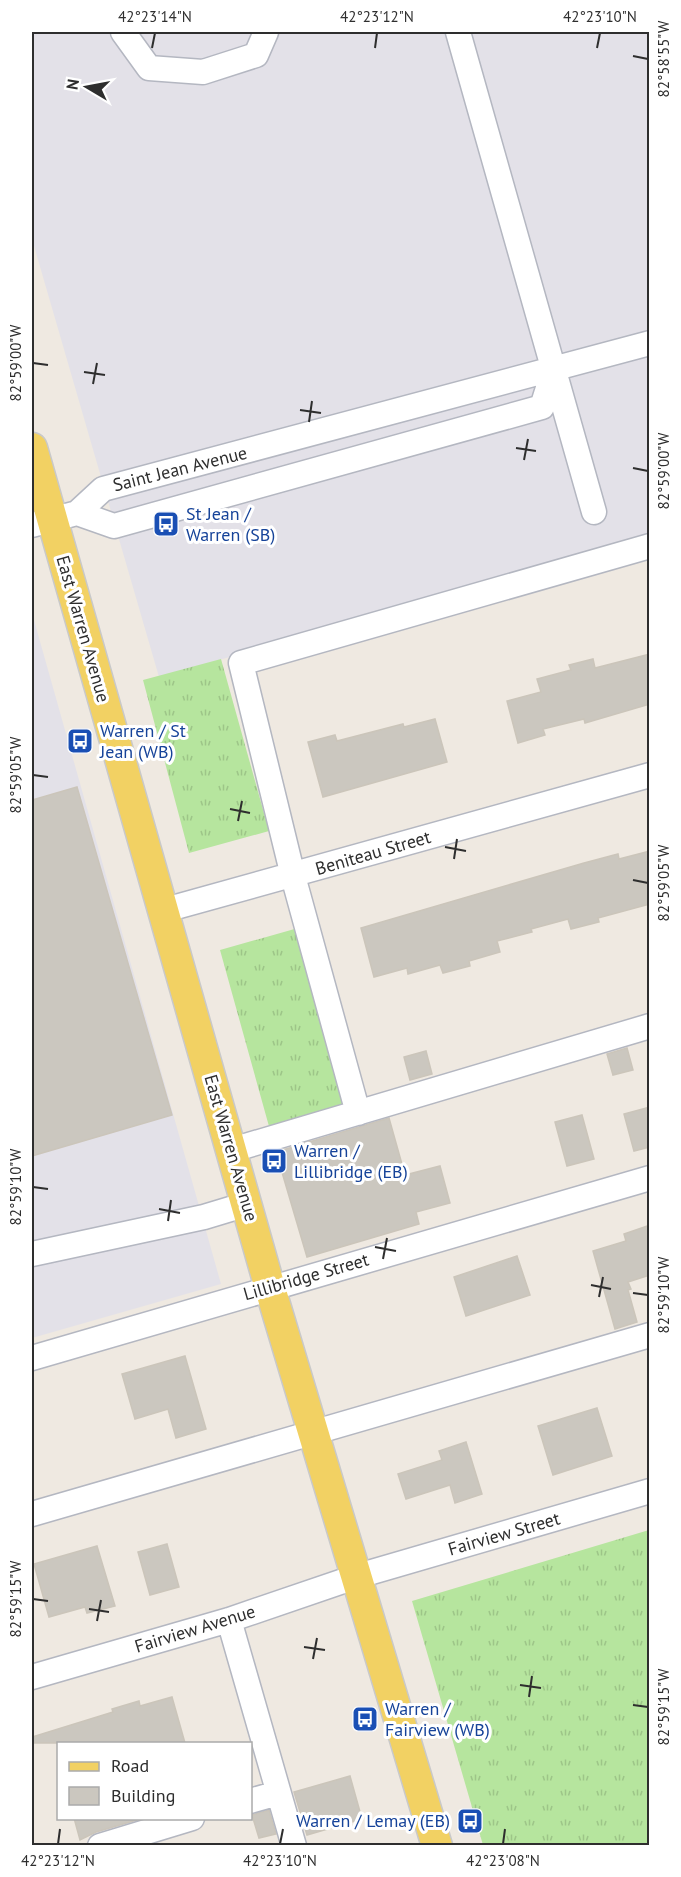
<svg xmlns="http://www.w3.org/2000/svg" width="681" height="1877" viewBox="0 0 681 1877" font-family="'PT Sans',sans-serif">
<defs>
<pattern id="grass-tufts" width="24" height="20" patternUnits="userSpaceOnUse" patternTransform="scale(1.5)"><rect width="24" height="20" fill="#b6e59e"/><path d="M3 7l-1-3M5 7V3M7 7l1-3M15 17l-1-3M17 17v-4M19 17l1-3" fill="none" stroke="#9dc588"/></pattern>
</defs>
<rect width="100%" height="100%" fill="#efe9e1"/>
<!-- industrial -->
<path fill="#e3e1e8" d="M32 32H649V538L159 677 32 239Z
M32 613 221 1284 32 1338Z"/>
<!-- grass -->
<path fill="url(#grass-tufts)" d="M221 659 269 831 189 853 143 680Z
M298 928 348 1108 270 1130 220 950Z
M649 1530V1845H483L412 1601Z"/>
<!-- building -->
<path fill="#cbc7bf" stroke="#cbc5ba" stroke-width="1.5" d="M650 654V704L585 723 584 719 543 729 545 735 518 743 507 701 541 692 537 679 571 670 569 665 593 659 595 668Z
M435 719 447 762 323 797 308 742 335 735 337 741 403 724 404 727Z
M77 787 172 1115 32 1156V800Z
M650 851V904L598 918 599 922 571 929 568 919 531 929 532 932 497 941 500 952 469 961 470 966 443 973 440 965 408 974 407 968 374 977 361 928 584 863 618 854 619 859Z
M627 1048 633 1070 613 1075 607 1054Z
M426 1051 432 1074 410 1080 404 1057Z
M650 1107V1147L634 1151 624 1114Z
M582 1115 594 1159 567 1166 555 1122Z
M389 1118 405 1175 440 1166 450 1203 416 1212 419 1224 307 1257 276 1152Z
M650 1225V1275L628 1282 631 1289 628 1290 637 1322 615 1329 593 1251 626 1241 624 1234Z
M517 1256 530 1295 466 1316 454 1277Z
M185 1356 206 1429 176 1438 168 1409 135 1419 122 1374Z
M597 1408 612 1456 553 1475 538 1426Z
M466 1442 482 1494 455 1503 450 1485 406 1499 398 1474 442 1460 439 1451Z
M167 1544 179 1587 150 1595 138 1552Z
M97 1546 115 1606 87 1613 85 1607 49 1617 34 1564Z
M172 1697 185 1743H32V1737L113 1712 112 1709 139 1701 140 1706Z
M350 1776 362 1819 307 1835 294 1792Z
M269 1810 276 1834 259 1838 252 1815Z
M74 1818H137V1820L96 1832 80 1840Z"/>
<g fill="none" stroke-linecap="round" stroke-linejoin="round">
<!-- minor casing -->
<g stroke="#b4b7c1" stroke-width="27">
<path id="minor" d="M123 32 149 68 203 72 256 55 266 32
M458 32 594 512
M77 513 114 526 542 407 554 369
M32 525 77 513 103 489 650 343
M165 910 650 775
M358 1113 293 876 241 663 650 546
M232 1150 650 1026
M32 1254 204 1217 247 1204
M32 1358 650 1178
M32 1514 650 1335
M229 1620 294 1846
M32 1677 229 1620 358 1576 650 1491
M250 1801 278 1793
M100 1846 192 1818"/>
</g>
<!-- major casing -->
<g stroke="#c9c9c9" stroke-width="33">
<path id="major" d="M32 448 270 1288 437 1846"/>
</g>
<!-- minor -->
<use href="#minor" stroke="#fff" stroke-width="24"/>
<!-- major -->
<use href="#major" stroke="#f2d163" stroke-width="30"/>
</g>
<!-- ticks -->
<path fill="none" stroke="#2e2e2e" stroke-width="2" d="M152 48 155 33M375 48 377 33M597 48 600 33M633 56 648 59M33 363 48 365M84 372 105 375M93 384 97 363M300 410 321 413M309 422 312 401M516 448 536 451M524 460 528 439M633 468 648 471M33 775 48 777M230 809 250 813M238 821 242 801M445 847 466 851M454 859 457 839M633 880 648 883M33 1187 48 1189M159 1209 180 1213M168 1221 171 1200M375 1247 396 1251M383 1259 387 1238M591 1285 611 1289M633 1293 648 1295M599 1297 603 1277M33 1599 48 1601M89 1609 109 1612M97 1621 101 1600M304 1647 325 1650M313 1659 317 1638M520 1685 541 1688M529 1697 532 1676M633 1705 648 1707M58 1844 60 1829M280 1844 283 1829M503 1844 505 1829"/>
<!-- icons -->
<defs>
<g id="bus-square" transform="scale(1.35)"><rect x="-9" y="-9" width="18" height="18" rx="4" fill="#1a4fb4" stroke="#fff"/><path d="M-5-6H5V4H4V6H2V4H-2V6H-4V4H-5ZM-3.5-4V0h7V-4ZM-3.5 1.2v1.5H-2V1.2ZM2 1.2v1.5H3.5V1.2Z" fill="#fff"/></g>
</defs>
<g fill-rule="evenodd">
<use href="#bus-square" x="166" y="524"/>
<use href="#bus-square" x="80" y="741"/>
<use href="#bus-square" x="274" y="1161"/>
<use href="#bus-square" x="365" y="1719"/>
<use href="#bus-square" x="470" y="1821"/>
</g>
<g text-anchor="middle" stroke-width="6" stroke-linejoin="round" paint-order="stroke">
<!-- street labels -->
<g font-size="18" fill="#2e2e2e" stroke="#fff">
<text transform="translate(180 469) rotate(-14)" y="6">Saint Jean Avenue</text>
<text transform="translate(83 629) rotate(74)" y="6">East Warren Avenue</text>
<text transform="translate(373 853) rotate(-16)" y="6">Beniteau Street</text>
<text transform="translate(231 1148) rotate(74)" y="6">East Warren Avenue</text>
<text transform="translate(306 1277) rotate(-16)" y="6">Lillibridge Street</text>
<text transform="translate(504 1534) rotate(-16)" y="6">Fairview Street</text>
<text transform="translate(195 1629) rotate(-17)" y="6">Fairview Avenue</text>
</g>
<!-- transit labels -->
<g font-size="18" fill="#164399" stroke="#fff" text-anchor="start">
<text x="186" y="520">St Jean /<tspan x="186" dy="21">Warren (SB)</tspan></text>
<text x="100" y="737">Warren / St<tspan x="100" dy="21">Jean (WB)</tspan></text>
<text x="294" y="1157">Warren /<tspan x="294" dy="21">Lillibridge (EB)</tspan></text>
<text x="385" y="1715">Warren /<tspan x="385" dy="21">Fairview (WB)</tspan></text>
<text x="450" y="1827" text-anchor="end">Warren / Lemay (EB)</text>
</g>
</g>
<!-- border -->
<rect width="681" height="1877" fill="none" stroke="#ffffff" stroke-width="66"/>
<!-- legend -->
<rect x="57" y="1742" width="195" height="78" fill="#ffffff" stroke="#ababab" stroke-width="1.5"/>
<rect x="69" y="1762" width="30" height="9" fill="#f2d163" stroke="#ababab" stroke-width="1.5"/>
<text x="111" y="1772" font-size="18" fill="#2e2e2e">Road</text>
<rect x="69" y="1787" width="30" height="18" fill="#cbc7bf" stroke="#ababab" stroke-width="1.5"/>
<text x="111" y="1802" font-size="18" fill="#2e2e2e">Building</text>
<!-- north arrow -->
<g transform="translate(87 87) rotate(280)" stroke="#ffffff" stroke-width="4.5" paint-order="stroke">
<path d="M0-4.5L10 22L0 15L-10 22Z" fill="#2e2e2e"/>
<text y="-9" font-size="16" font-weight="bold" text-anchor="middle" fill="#2e2e2e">N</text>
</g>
<rect x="33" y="33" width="615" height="1811" fill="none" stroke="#2e2e2e" stroke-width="2"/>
<g font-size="15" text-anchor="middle" fill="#2e2e2e">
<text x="155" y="22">42°23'14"N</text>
<text x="377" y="22">42°23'12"N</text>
<text x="600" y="22">42°23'10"N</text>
<text transform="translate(664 59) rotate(-90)" y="5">82°58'55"W</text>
<text transform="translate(16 363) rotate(-90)" y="5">82°59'00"W</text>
<text transform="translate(664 471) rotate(-90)" y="5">82°59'00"W</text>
<text transform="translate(16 775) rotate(-90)" y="5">82°59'05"W</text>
<text transform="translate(664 883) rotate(-90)" y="5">82°59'05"W</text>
<text transform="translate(16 1187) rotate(-90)" y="5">82°59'10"W</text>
<text transform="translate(664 1295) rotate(-90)" y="5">82°59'10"W</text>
<text transform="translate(16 1599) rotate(-90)" y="5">82°59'15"W</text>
<text transform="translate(664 1707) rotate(-90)" y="5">82°59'15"W</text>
<text x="58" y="1866">42°23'12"N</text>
<text x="280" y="1866">42°23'10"N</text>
<text x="503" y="1866">42°23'08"N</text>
</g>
</svg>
